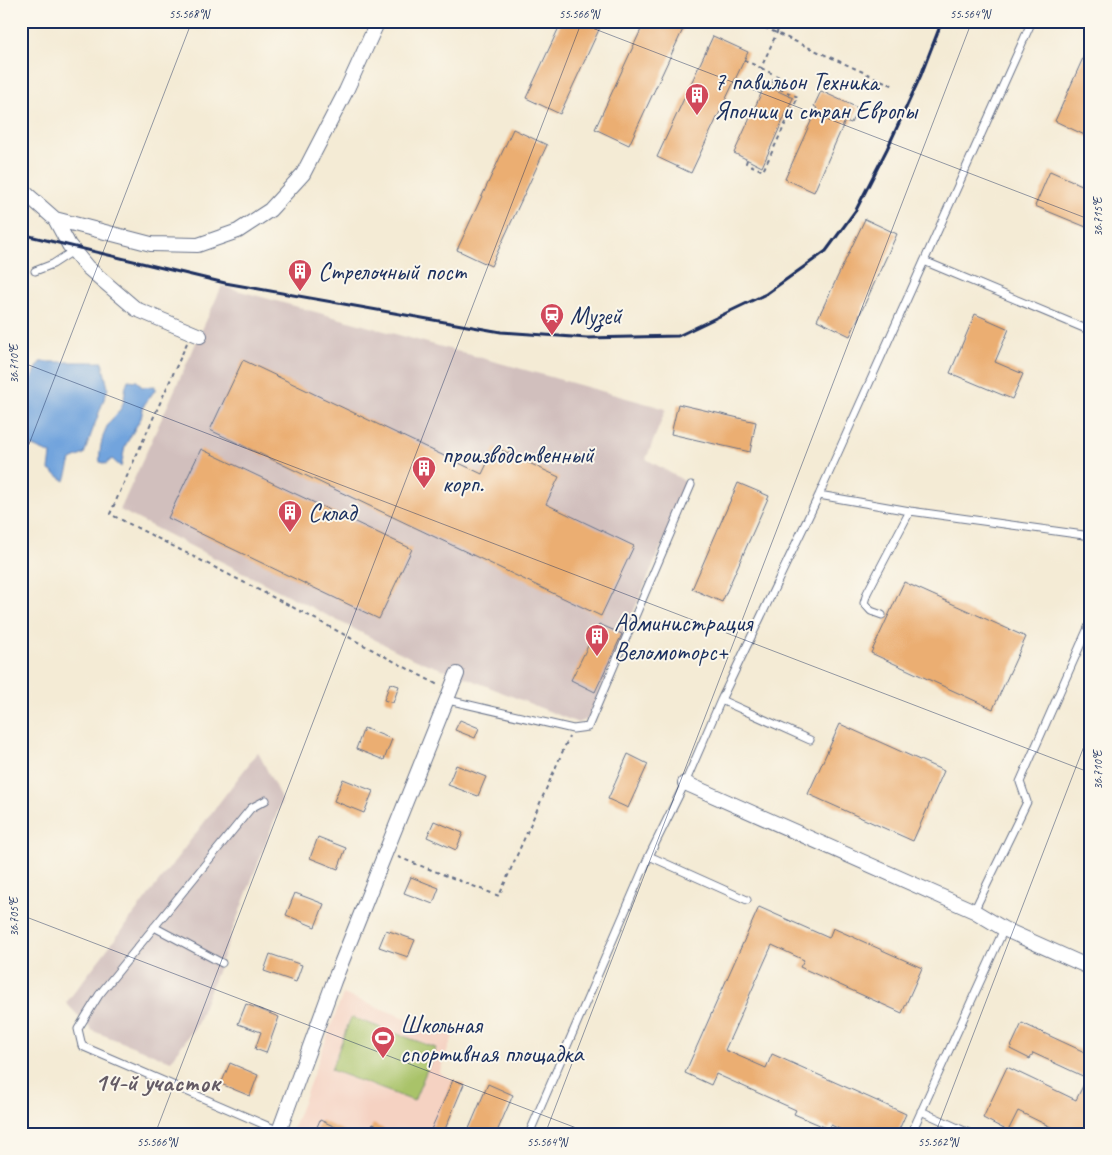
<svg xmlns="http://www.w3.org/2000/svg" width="1112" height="1155" viewBox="0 0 1112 1155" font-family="Caveat,sans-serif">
<rect width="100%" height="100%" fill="#fbf7ec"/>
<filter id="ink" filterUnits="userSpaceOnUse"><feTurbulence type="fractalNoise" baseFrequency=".02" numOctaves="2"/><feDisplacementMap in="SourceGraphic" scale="10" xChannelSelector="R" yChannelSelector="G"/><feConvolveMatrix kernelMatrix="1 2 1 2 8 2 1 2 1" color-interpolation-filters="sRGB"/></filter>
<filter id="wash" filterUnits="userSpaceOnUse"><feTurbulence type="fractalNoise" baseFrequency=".0096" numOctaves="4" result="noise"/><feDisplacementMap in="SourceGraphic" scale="20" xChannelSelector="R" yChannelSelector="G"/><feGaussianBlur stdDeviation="1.12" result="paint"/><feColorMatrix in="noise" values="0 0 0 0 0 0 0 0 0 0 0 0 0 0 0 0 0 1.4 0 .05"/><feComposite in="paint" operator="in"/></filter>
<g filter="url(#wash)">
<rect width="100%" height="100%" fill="#f4ebd5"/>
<!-- built -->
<path fill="#f5d2c2" d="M343 994 453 1036 439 1073 464 1085 443 1134H291Z"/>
<!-- industrial -->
<path fill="#d1bfbd" d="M222 286 666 409 646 459 688 483 588 719 578 723 457 674 413 659 120 510Z
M258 752 282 800 197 1024 171 1061 93 1031 66 1003Z"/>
<!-- green -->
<path fill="#a9c369" stroke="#627964" d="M351 1017 436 1048 414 1101 331 1070Z"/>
<!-- water -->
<path fill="#72a4dd" stroke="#466a9e" d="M40 362H102L108 388 84 454 71 460 65 481 49 470 51 454 21 441V399Z
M128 380 137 381 142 387 155 386V390L144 405 141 418 125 446 121 467 112 459 106 464 100 462C98 451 104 428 111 420 117 414 122 409 124 400 125 393 125 387 128 380Z"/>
<g id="blocks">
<!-- building -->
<path fill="#ebae72" d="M562 21H603L560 114 526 98Z
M645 21H678L685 25 629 145 595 129Z
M713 36 748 52 691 173 657 157Z
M1091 40V138L1055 121Z
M765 85 793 98 762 167 734 153Z
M821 91 858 108 851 123 845 121 814 192 785 179 817 108 814 106Z
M513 129 547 145 491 266 457 250Z
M1050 171 1091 189V229L1035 206Z
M865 219 897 234 850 336 817 320Z
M975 314 1009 329 995 362 1023 374 1012 399 950 373Z
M243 360 482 474 495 447 559 477 546 504 634 546 601 616 210 430Z
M678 404 756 422 750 452 671 434Z
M201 449 412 549 379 619 168 518Z
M738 483 769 496 722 602 692 589Z
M904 582 1026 637 993 709 871 653Z
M599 624 622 634 595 692 571 680Z
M390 683 399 686 393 703 384 700Z
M460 720 479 728 475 738 455 730Z
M840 724 944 771 913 841 808 794Z
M364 728 392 739 384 760 356 749Z
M628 754 648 764 628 808 608 799Z
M456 765 486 777 478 796 448 785Z
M343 779 373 791 364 813 334 801Z
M434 821 463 833 456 850 427 837Z
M318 837 346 848 338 869 310 858Z
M411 877 439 888 433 904 404 893Z
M295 893 324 904 315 927 286 915Z
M759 907 829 938 833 928 922 968 902 1013 800 967 804 960 772 945 725 1050 766 1068 772 1054 906 1114 897 1134H850L831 1125 829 1129 794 1114 796 1110 716 1074 711 1085 685 1073Z
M386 930 415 940 408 957 379 947Z
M270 954 302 965 296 982 264 971Z
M246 1004 279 1017 266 1053 255 1049 261 1032 238 1024Z
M1022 1023 1091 1055V1118L1083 1134H1053L1055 1129 1018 1111 1008 1131 983 1118 1007 1067 1076 1100 1087 1078 1033 1053 1030 1059 1010 1049Z
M230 1063 258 1075 250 1096 221 1084Z
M453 1080 464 1084 443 1134H429Z
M488 1084 513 1095 496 1134H475L468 1131Z
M320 1120 351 1134H314Z
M373 1124 395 1134H368Z"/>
</g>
</g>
<g filter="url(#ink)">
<use href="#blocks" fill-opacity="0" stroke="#677188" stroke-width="1"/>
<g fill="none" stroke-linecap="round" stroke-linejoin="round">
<!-- lane casing -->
<g stroke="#677188" stroke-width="9">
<path id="lane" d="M924 261 1091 331
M35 271 53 264 73 251
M819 495 910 511 1091 536
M882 615 871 611 864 603 867 593 910 511
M448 700 573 729 588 727 691 485
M721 700 810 740
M266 800 251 808 99 995 78 1029 82 1046 279 1131
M649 856 747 900
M974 911 1027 802 1020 782 1091 621
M154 927 222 963
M921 1111 971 1134
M529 1134 649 856 685 783 721 700 819 495 1032 21
M911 1134 1004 929"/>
</g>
<!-- street casing -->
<g stroke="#677188" stroke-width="16">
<path id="street" d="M21 189 55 219 151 244 198 245 238 231 270 210 303 174 346 91 378 21
M55 219 69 245 87 267 136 309 200 336
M685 783 974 911 1004 929 1091 968
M278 1134 334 981 457 674"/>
</g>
<!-- path -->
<path stroke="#677188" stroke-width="2" stroke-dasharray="4 4" stroke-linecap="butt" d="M750 21 894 86
M744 60 761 68 782 21
M761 68 779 77
M747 160 746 163 763 171 798 97 771 85 776 75
M187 343 110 514 302 612 440 686
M398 857 499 896 569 737"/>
<!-- lane -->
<use href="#lane" stroke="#fff" stroke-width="7"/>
<!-- street -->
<use href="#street" stroke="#fff" stroke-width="14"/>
<!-- rail -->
<path stroke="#1b2f5e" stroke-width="3" d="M21 234 225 283 501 332 587 338 678 336 766 294 826 251 856 210 887 149 921 75 942 21"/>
</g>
</g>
<!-- ticks -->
<path fill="none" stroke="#1b2f5e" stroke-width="1" stroke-opacity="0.45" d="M574 21 1091 220M21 362 1091 773M21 465 192 21M21 915 592 1134M155 1134 582 21M545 1134 972 21M935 1134 1091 728"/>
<!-- icons -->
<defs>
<g id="building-pin" transform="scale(1.25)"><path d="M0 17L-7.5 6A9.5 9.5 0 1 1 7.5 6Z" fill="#d1495b" stroke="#fbf7ec"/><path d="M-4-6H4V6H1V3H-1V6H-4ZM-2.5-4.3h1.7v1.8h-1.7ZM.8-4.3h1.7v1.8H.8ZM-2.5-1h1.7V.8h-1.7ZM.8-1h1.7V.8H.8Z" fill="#fff"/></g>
<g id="station-pin" transform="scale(1.25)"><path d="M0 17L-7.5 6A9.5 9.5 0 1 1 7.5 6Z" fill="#d1495b" stroke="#fbf7ec"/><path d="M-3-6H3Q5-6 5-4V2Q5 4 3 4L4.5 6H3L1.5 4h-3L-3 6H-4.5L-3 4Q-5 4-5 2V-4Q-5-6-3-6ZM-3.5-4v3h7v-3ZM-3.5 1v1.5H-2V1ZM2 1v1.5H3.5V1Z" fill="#fff"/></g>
<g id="stadium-pin" transform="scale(1.25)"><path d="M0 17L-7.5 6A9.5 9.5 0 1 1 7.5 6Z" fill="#d1495b" stroke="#fbf7ec"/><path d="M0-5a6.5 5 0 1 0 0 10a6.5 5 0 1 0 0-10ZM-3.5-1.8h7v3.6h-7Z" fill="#fff"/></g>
</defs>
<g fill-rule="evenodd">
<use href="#building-pin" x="697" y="95"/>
<use href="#building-pin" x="300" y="271"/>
<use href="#station-pin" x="552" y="315"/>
<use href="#building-pin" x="424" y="468"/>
<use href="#building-pin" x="290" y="512"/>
<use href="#building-pin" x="597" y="636"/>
<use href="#stadium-pin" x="383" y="1038"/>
</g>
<g text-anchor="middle" stroke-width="4" stroke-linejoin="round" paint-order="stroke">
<!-- poi labels -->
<g font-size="25" fill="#1b2f5e" stroke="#fbf7ec" text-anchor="start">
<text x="714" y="90">7 павильон Техника<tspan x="714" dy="29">Японии и стран Европы</tspan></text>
<text x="318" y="280">Стрелочный пост</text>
<text x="570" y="324">Музей</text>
<text x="442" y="463">производственный<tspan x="442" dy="29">корп.</tspan></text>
<text x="308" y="521">Склад</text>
<text x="614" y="631">Администрация<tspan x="614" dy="29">Веломоторс+</tspan></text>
<text x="400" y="1033">Школьная<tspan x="400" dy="29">спортивная площадка</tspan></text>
</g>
<!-- neighbourhood labels -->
<g font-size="26" font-weight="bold" fill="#645b65" stroke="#fbf7ec">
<text x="157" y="1091">14-й участок</text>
</g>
</g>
<!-- margin -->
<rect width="1112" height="1155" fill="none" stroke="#fbf7ec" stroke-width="55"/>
<rect x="28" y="28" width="1056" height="1100" fill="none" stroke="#1b2f5e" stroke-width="2"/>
<g font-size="12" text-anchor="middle" fill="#1b2f5e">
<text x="189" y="18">55.568°N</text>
<text x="579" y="18">55.566°N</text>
<text x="970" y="18">55.564°N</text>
<text transform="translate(1098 217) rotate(-90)" y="4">36.715°E</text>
<text transform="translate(14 364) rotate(-90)" y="4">36.710°E</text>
<text transform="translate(1098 770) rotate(-90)" y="4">36.710°E</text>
<text transform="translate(14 917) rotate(-90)" y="4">36.705°E</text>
<text x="157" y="1146">55.566°N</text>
<text x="547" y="1146">55.564°N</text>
<text x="938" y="1146">55.562°N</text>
</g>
</svg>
